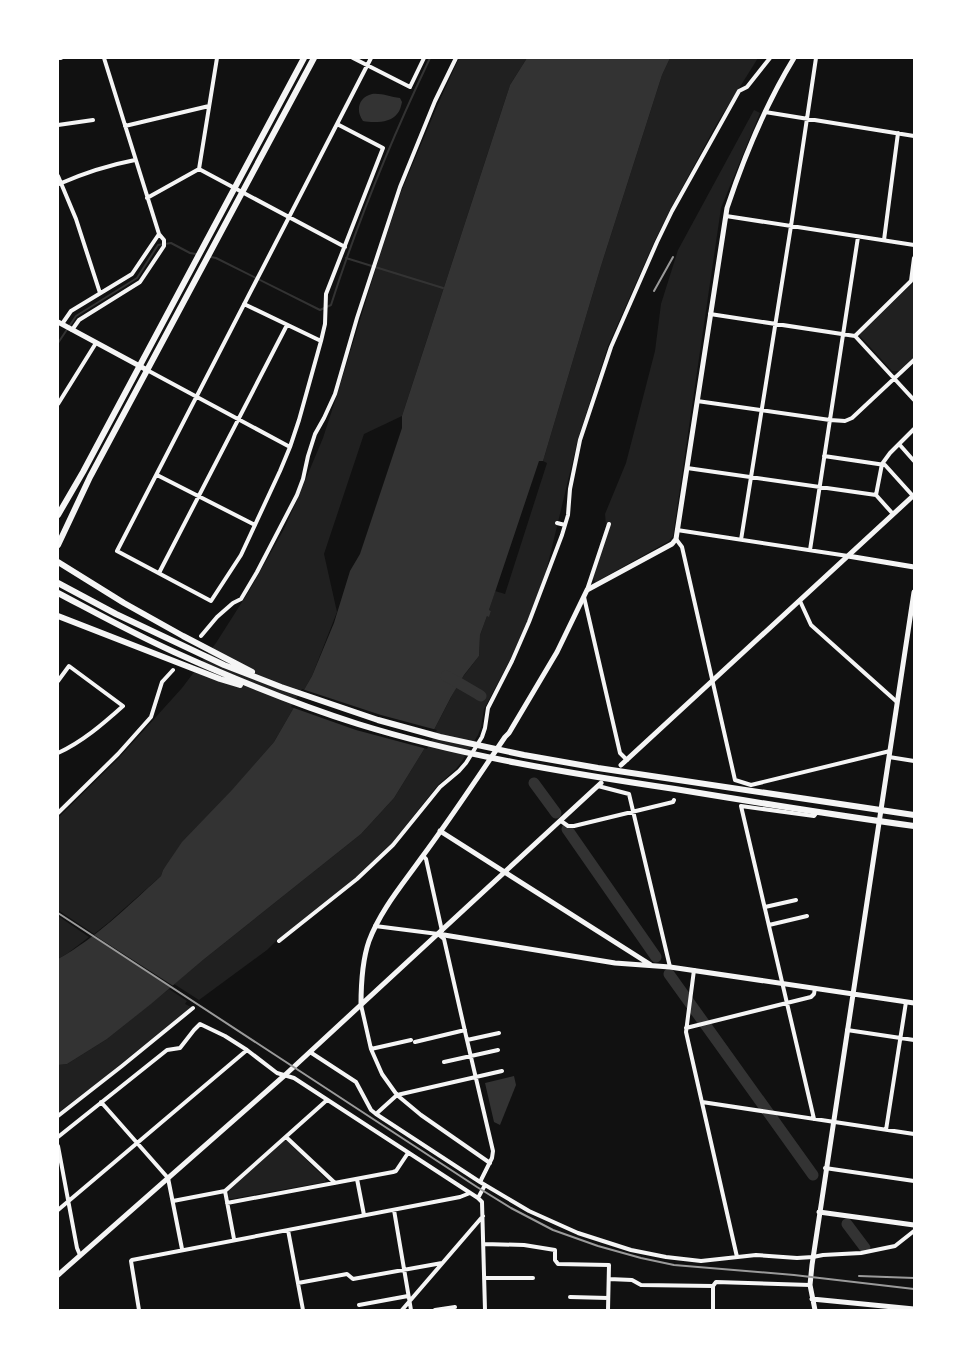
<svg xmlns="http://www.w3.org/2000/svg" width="972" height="1368" viewBox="0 0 972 1368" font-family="Mulish,sans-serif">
<rect width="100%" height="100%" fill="#111"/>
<!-- green -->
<path fill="#202020" d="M459 58H527L510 85 402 416 364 434 324 554 337 612 312 676 274 742 163 870 161 876 108 923 94 934 58 910V818L118 759 182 688 216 643 249 591 284 529 297 500 323 438 336 398 380 255 401 192 438 104Z
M670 58H758L716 125 670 210 655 240 608 346 578 439 546 572 527 622 510 660 484 709 481 727 478 735 462 761 456 769 438 785 392 843 356 877 331 898 277 940 267 950 199 1000 174 984 203 960 361 834 394 798 423 751 459 682 479 656 480 635 487 616H489L491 611 489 610 495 591 505 594 547 463 543 461 601 266 662 75Z
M754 110 760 113 721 208 673 536 669 541 596 582 593 579 610 527 606 525 605 514 626 463 655 351 661 304 678 250Z
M912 284H914V357L899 371H892L860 336V333Z
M58 916 89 937 68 953 58 959Z
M169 989 187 1001 185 1004 191 1007 106 1076 58 1113V1065L67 1064 107 1039Z
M284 1141H287L326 1179 325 1182 231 1199 228 1198 229 1190Z"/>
<!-- water -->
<path fill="#333" d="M527 58H670L662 75 601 266 543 461H539L489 610 491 611 489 617 487 616 480 635 479 656 464 675 451 697 423 751 394 798 361 834 203 960 151 1004 107 1039 67 1064 58 1065V959C96 938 128 906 161 876L163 870 182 842 231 791 274 742 312 676 334 623 350 571 360 554 402 428V416L510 85Z
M372 94C382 93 390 97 400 98L402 102C401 106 400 111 397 114 391 123 373 123 363 121 355 110 359 97 372 94Z
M514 1076 516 1085 500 1125 494 1122 485 1083Z"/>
<!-- pier -->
<path fill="#111" d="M302 689 381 715 437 730 427 749 356 730 291 707Z
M91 933 175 987 173 989 89 934Z"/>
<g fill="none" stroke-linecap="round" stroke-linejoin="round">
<!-- stream -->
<path stroke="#333" stroke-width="2" d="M211 257 216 258 320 310 331 305C358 220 392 138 430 58
M346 258 443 288
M58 343 76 316 137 278 158 245 171 243 190 253 196 254"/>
<!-- river -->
<path stroke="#333" stroke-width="11" d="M446 676C458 682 469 689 481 696
M534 783 556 813
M567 829 656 957
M669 974 813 1175
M847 1224 865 1248"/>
<!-- minor -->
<path stroke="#f5f5f5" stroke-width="4" d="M58 58H61
M217 58 199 169 345 247
M353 58 410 87 424 58
M765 112 914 136
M337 124 383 148 326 294 325 324 321 341 299 420 290 447 280 471 241 555 211 601 117 551 371 58
M58 125 93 120
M125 126 209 106
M58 176 76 219 100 293
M59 184C84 173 109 165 135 160
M147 198 199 169
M726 216 914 245
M884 240 898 133
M244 304 321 341
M710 314 855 336 914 400
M62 324 71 311 132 274 159 234 104 58
M72 330 79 320 140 282 164 246V240L159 234
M855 336 911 281 914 258
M147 370 290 447
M697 401 830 420 845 421 852 418 914 360
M58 404 96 343
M899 444 914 461
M824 456 885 465 913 496
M687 468 876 495 893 514
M157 475 255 525
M876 495 882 464 890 453 914 429
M557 523 565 525
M677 530 848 556
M676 539 682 547 735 780 751 785 890 751
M741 540 791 226 816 58
M810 550 858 237
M159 573 287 325
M587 590 609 524
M584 597 620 753 627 760
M800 601 811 625 897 702
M201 636 217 617 233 603 241 599 257 572 297 495 303 479 308 456 315 434 324 418 335 394 357 318 400 187 435 101 456 58
M58 681 69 666 123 706C103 724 82 742 58 753
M889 757 914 761
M598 786 629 794 670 967
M58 813 118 754 151 717 162 682 173 670
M561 821 568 826H574L673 802 674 800
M423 856 426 859 442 931
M765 907 796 900
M769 925 807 916
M375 926 438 934 444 939C460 1010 476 1080 493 1151L492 1158 480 1182 376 1114 397 1095 502 1071
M279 941 357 879 393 845 440 787 459 771 466 763 482 737 485 728 488 708 512 661 529 622 562 535 568 515 570 489 580 440 611 347 657 242 672 211 739 91 747 87 770 58
M694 970 686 1032 737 1257
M361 1005 371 1049 382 1074 397 1095 421 1115 490 1163
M686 1028 811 997 814 994 815 988
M847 1030 914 1040
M467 1040 499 1033
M415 1042 465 1030
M371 1049 411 1040
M310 1052 356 1082 371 1110 376 1114
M444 1062 498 1050
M101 1102 168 1178 182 1249
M702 1102 914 1134
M58 1116 122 1066 193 1008
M814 1119 741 806 814 816 817 812
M886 1130 906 1002
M58 1137 167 1050 180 1048 194 1030 200 1024 225 1036 247 1050 277 1073 294 1078 478 1198 482 1202 485 1310
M286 1137 335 1183
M58 1146 77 1248 80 1255
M825 1168 914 1181
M357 1179 364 1215
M480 1182 529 1211 578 1233 631 1250 666 1257 701 1261 756 1255 797 1258 813 1257 823 1255 861 1253 895 1246 914 1231
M225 1191 234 1239
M478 1198 485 1185
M173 1201 225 1191 327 1100
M227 1203 393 1172 396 1171 408 1153
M58 1210 247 1050
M394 1210 411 1310
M288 1230 303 1310
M484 1244 524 1245 555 1250V1260L558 1264 609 1265 608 1310
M484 1278H533
M609 1279 632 1280 641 1285 713 1286
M298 1283 347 1274 353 1279 442 1263
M570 1297 608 1298
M359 1305 408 1296
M139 1310 131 1261 132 1260 460 1197 470 1193
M402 1310 483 1216
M435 1310 455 1307
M713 1310V1286L716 1282 810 1285"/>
<!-- tertiary -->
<path stroke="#f5f5f5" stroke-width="5" d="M58 322 147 370
M848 556 914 567
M621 765 914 495
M440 831 651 965
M438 934 615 963 670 967 914 1003
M361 1005C361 984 362 961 369 941 381 909 403 884 422 857 451 818 478 777 505 737L509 733 557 652 587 590 672 544 676 539 727 208C744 157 766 104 794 58
M819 1212 914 1225
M58 1275 285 1075 601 783
M812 1299 914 1309
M815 1310 810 1285 812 1265 914 592"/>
<!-- primary -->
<path stroke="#f5f5f5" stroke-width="6" d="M58 515 83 472 304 58
M58 545 90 477 314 58"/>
<!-- trunk -->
<path stroke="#f5f5f5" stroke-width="6" d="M58 562 124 603 183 636 252 672
M58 583 116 614 224 665 281 687 378 720 440 737 524 755 598 768 914 815
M58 593C96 613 134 634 174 652 234 679 295 704 358 724 461 756 568 773 675 789 754 802 834 815 914 826
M58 616 220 679 240 685"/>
<!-- rail -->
<path stroke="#9a9a9a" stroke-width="2" d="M654 291 673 257
M58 913 477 1187 511 1208 553 1230 598 1246 641 1258 674 1265 794 1275 914 1289
M859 1276 914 1278"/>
</g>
<!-- border -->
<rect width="972" height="1368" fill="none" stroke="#ffffff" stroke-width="118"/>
</svg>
